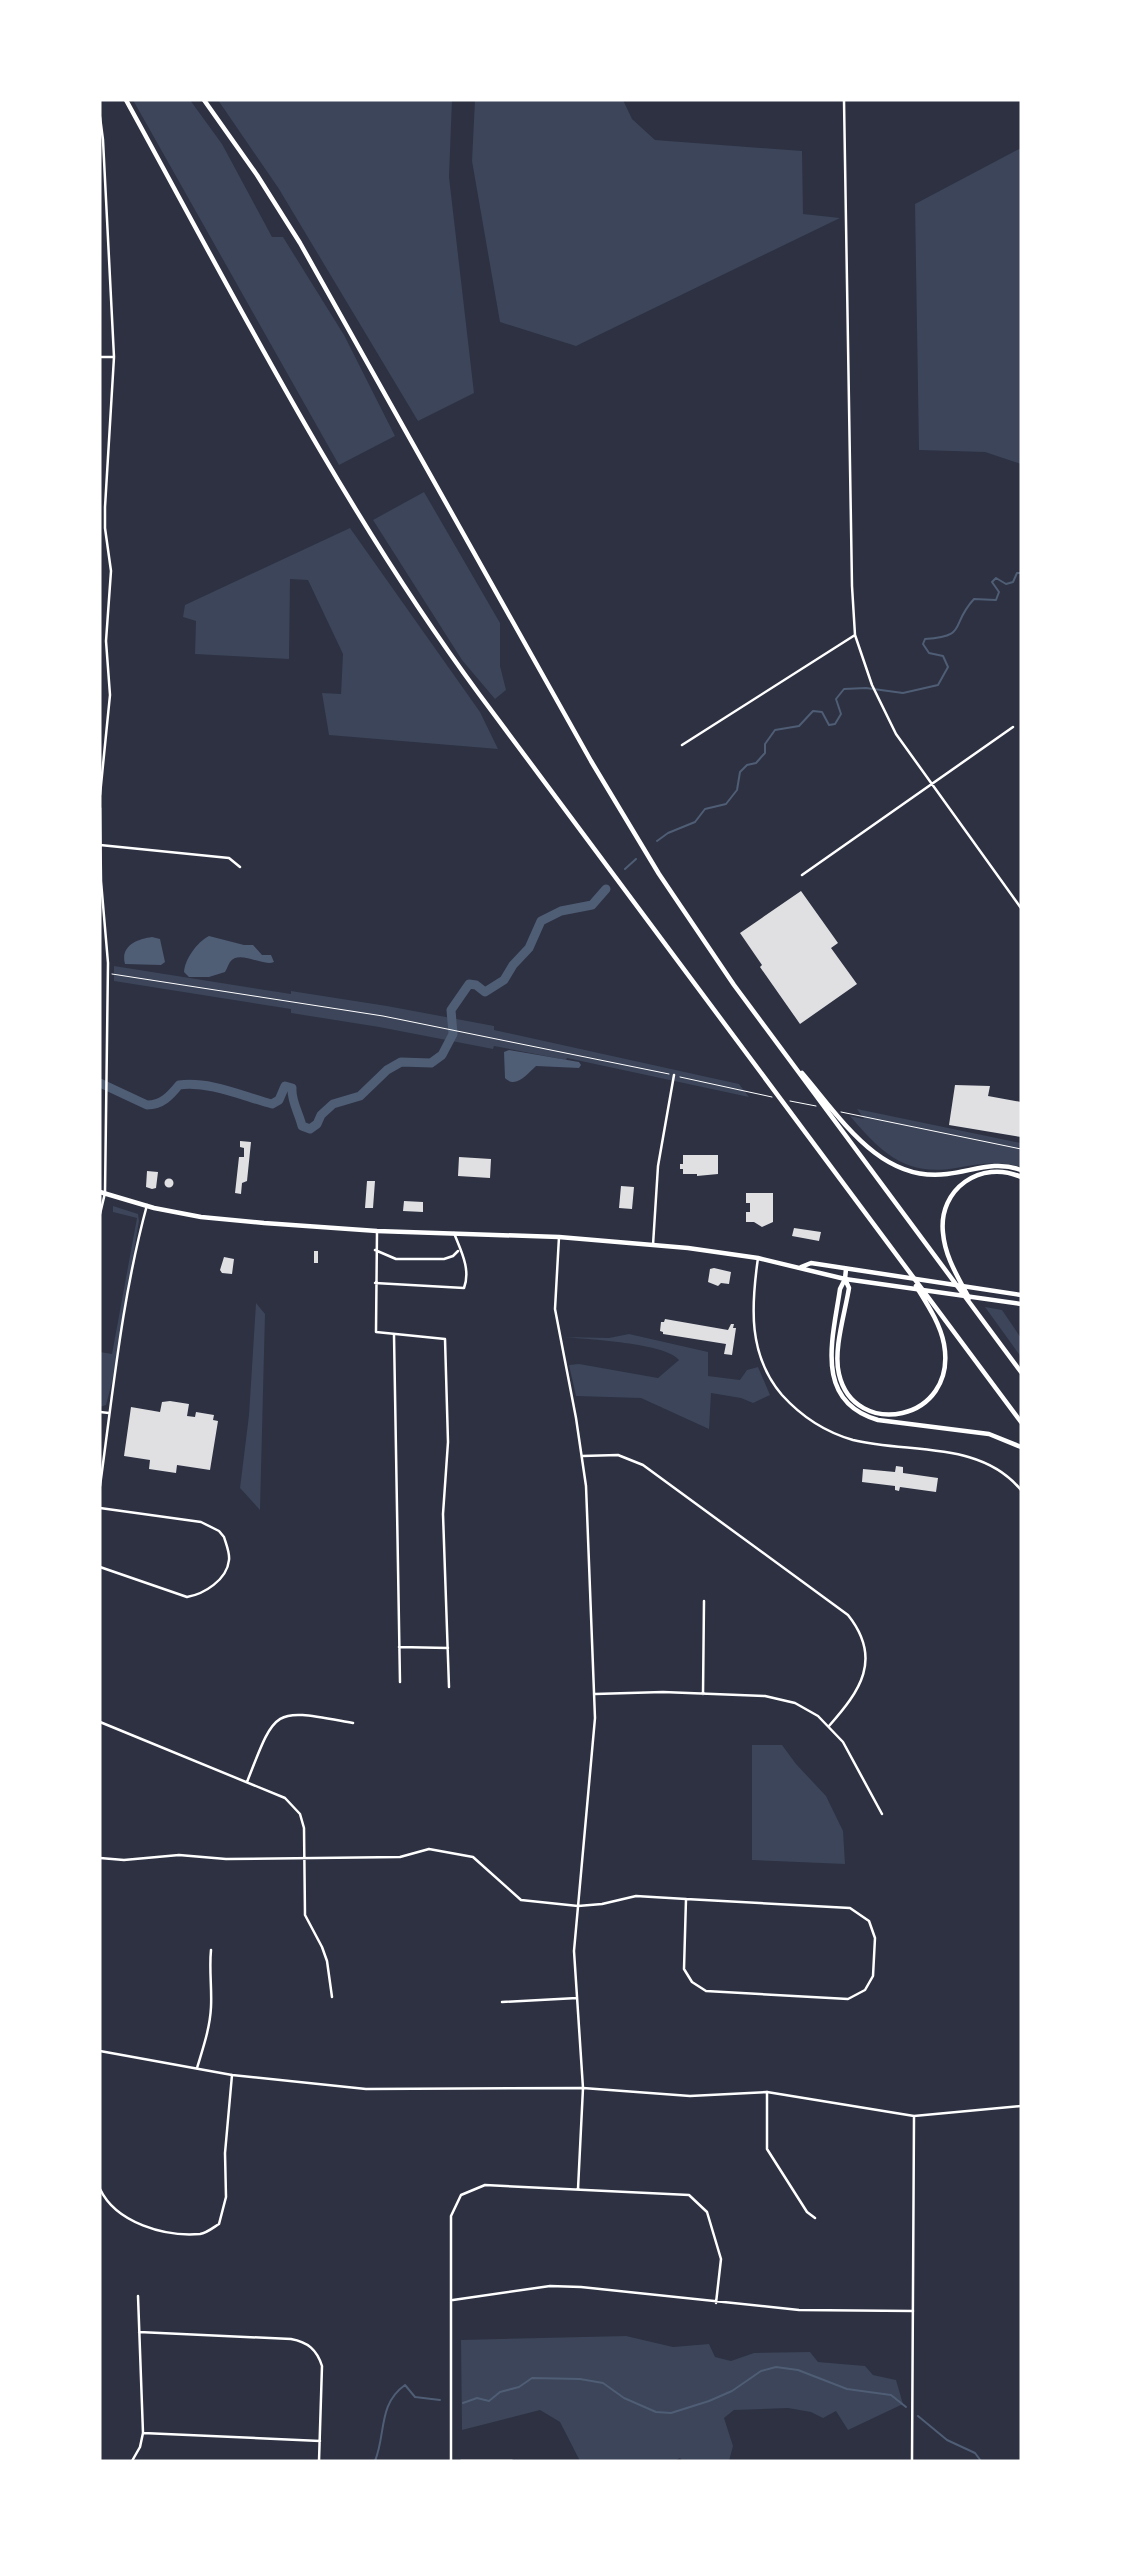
<svg xmlns="http://www.w3.org/2000/svg" width="1121" height="2561" viewBox="0 0 1121 2561" font-family="'Playfair Display',serif">
<rect width="100%" height="100%" fill="#2d3142"/>
<!-- green -->
<path fill="#3c4559" d="M133 100H190L222 144 272 237H283L344 335 395 436 339 465Z
M218 100H452L449 177 474 393 418 421 279 189Z
M475 100H623L632 119 655 140 802 151 803 214 840 218 576 346 500 322 472 161Z
M1021 148V464L985 452 919 450 915 204Z
M424 492 500 623V666L506 690 495 699 462 660 373 520Z
M350 528 480 712 498 749 329 735 322 693 341 694 343 654 308 580 290 579 289 659 195 654 196 621 183 617 185 605Z
M114 966 291 994V991L387 1006 494 1026V1030L739 1084 749 1097 567 1058 566 1060 494 1046 493 1049 379 1027 291 1013V1009L114 981Z
M857 1109 1021 1143V1167C999 1161 978 1164 956 1168 905 1177 881 1152 850 1116L864 1119Z
M113 1206 138 1214 139 1221 112 1382 106 1405 100 1407V1352L112 1354 137 1218 113 1212Z
M256 1303 265 1314 260 1510 240 1488 249 1415Z
M985 1307 1002 1310 1021 1338V1357Z
M629 1334 708 1352V1376L740 1380 747 1370 758 1367 770 1395 753 1403 741 1398 711 1393 709 1429 641 1398 576 1396 569 1365 579 1364 658 1378 679 1360C666 1343 586 1339 563 1337L609 1338Z
M752 1745H782L796 1764 826 1796 843 1831 845 1864 752 1860Z
M626 2336 673 2347 709 2344 715 2357 731 2361 754 2353 810 2352 818 2362 865 2366 873 2375 896 2380 903 2404 848 2430 836 2411 823 2418 811 2412 788 2408 734 2410 724 2418 733 2446 729 2461H683L680 2458 674 2461H580L560 2422 540 2410 462 2430 461 2340Z"/>
<!-- water -->
<path fill="#4f5d75" d="M209 936 244 945H253L262 955H271L274 962C262 967 239 949 230 962 228 965 227 969 225 972L209 977H189L184 972C185 959 197 942 209 936Z
M152 937 160 939 165 962 161 965 125 964C120 946 137 939 152 937Z
M509 1050 579 1062 581 1065 579 1068 536 1066C527 1074 516 1089 505 1078L504 1052Z"/>
<g fill="none" stroke-linecap="round" stroke-linejoin="round">
<!-- stream -->
<path stroke="#4f5d75" stroke-width="2" d="M657 841 668 833 695 822 705 809 726 804 737 790 740 772 747 765 756 763 765 753V744L775 730 799 726 813 711 822 712 829 725 835 724 841 714 836 699 844 689 866 688 903 693 938 685 948 667 943 656 929 653 923 644 925 639C969 636 949 626 974 599L996 600 999 592 992 582 996 578 1006 584 1013 582 1017 573H1021
M625 869 636 859
M463 2403 477 2398 489 2401 500 2392 519 2387 532 2378 580 2379 603 2383 624 2398 656 2412 671 2413 709 2401 732 2391 761 2371 776 2367 798 2370 847 2389 891 2395 906 2407
M918 2416 947 2440 975 2453 981 2461
M375 2461C386 2434 378 2404 405 2385L415 2397 440 2400"/>
<!-- river -->
<path stroke="#4f5d75" stroke-width="9" d="M100 1083 147 1105C162 1105 170 1096 179 1085 210 1081 242 1096 272 1104L279 1100 285 1086 292 1088C291 1101 299 1113 302 1126L310 1129 317 1124 321 1115 333 1104 360 1096 387 1070 401 1062 431 1063 442 1055 453 1034 451 1010 469 984 476 985 485 992 504 980 513 965 529 948 541 921 561 911 592 905 606 889"/>
</g>
<!-- building -->
<path fill="#e0e0e3" d="M801 891 838 943 831 948 857 984 800 1024 760 967 762 965 740 933Z
M955 1085 990 1086 988 1096 1021 1102V1137L949 1125Z
M240 1141 251 1142 247 1181 242 1183 241 1194 235 1193 239 1157H244V1148L240 1147Z
M683 1155H718V1174L697 1176V1174H683V1169H680V1164H683Z
M459 1157 491 1159 490 1178 458 1176Z
M147 1171 158 1172 156 1188 152 1189 146 1187Z
M164.5 1183a4.5 4.5 0 1 1 9 0a4.5 4.5 0 1 1-9 0Z
M367 1181H375L373 1208H365Z
M621 1186 634 1187 632 1209 619 1208Z
M746 1193H773V1222L762 1227 754 1222H746V1212H750V1203H746Z
M404 1201 423 1202V1212L403 1211Z
M794 1228 821 1232 819 1241 792 1236Z
M314 1251H318V1263H314Z
M224 1257 234 1259 232 1274 222 1273 220 1270Z
M714 1268 731 1272 729 1284 721 1283 718 1286 708 1282 710 1269Z
M665 1319 728 1330 731 1324H734L733 1328H736L732 1355 724 1354 726 1344 663 1334V1332L660 1331 661 1322H664Z
M170 1401 189 1404 187 1416 195 1417 196 1412 214 1415 213 1420 218 1421 210 1470 177 1465 176 1473 149 1469 150 1460 124 1456 131 1407 160 1412 162 1402Z
M896 1466 903 1467V1473L938 1478 936 1492 900 1487 899 1491 895 1490V1486L862 1482 863 1469 895 1472Z"/>
<g fill="none" stroke-linecap="round" stroke-linejoin="round">
<!-- path -->
<path stroke="#fff" stroke-width="1" d="M112 974 383 1016 669 1074
M680 1077 772 1097
M790 1101 816 1106
M841 1112 1021 1149"/>
<!-- minor -->
<path stroke="#fff" stroke-width="2.5" d="M844 100 852 586 855 635 872 685 896 734 1021 908
M100 117 103 140 114 357 105 507V528L111 571 106 641 110 695 100 795
M100 357H114
M682 745 855 635
M100 808 101 881 108 963 105 1193 100 1214
M100 845 229 858 240 867
M802 875 1013 727
M377 1232 376 1332 445 1339 448 1442 443 1514 449 1687
M559 1237 555 1309 576 1418 586 1486 595 1718 574 1951 583 2088 578 2189
M653 1245 658 1166 674 1075
M375 1250 396 1259H444L453 1256 458 1251
M375 1283 464 1288C471 1269 461 1251 454 1233
M394 1335 400 1682
M100 1412 109 1413
M582 1456 618 1455 643 1465 848 1615C883 1659 860 1691 829 1726
M100 1486C113 1392 122 1297 147 1205
M100 1508 201 1522 219 1531 224 1537C226 1544 230 1553 229 1560 227 1580 204 1594 187 1597L100 1567
M399 1647 448 1648
M595 1694 663 1692 765 1696 795 1703 818 1716 843 1742 882 1814
M703 1694 704 1601
M100 1722 285 1798 300 1814 304 1828 305 1915 322 1947 327 1961 332 1997
M247 1782C277 1705 273 1709 353 1723
M100 1858 124 1860 179 1855 226 1859 400 1857 429 1849 473 1857 521 1900 578 1906 602 1904 636 1896 686 1899
M686 1899 850 1908 869 1921 875 1938 873 1976 865 1990 848 1999 706 1991 692 1982 684 1969Z
M502 2002 577 1998
M197 2068C203 2048 210 2028 211 2007 212 1988 209 1969 211 1950
M767 2092V2149L807 2212 815 2218
M100 2189C116 2223 165 2237 200 2234 207 2233 214 2227 219 2224L226 2197 225 2153 232 2075
M453 2300 550 2286 581 2287 799 2310 913 2311
M139 2332 291 2339C308 2342 317 2350 322 2366L319 2461
M143 2433 320 2441
M132 2461 140 2447 143 2433 138 2296
M451 2461V2216L461 2195 485 2185 689 2195 707 2212 721 2259 716 2303
M461 2461H512"/>
<!-- tertiary -->
<path stroke="#fff" stroke-width="2.5" d="M758 1258C751 1307 748 1355 782 1395 801 1416 825 1432 853 1440 909 1454 980 1440 1021 1490
M100 2051 232 2075 366 2089 583 2088 690 2096 767 2092 914 2116 1021 2106
M912 2461 914 2116"/>
<!-- trunk -->
<path stroke="#fff" stroke-width="4.5" d="M100 1192 154 1208 201 1217 264 1223 377 1231 559 1237 688 1248 758 1258 845 1279 1021 1304
M801 1267 811 1263 1021 1295"/>
<!-- motorway -->
<path stroke="#fff" stroke-width="4.5" d="M126 100C237 302 342 508 479 694L1021 1422
M204 100 257 175 300 243 591 761 659 874 734 985 1021 1372
M802 1073C840 1117 880 1183 947 1174 973 1171 995 1160 1021 1170
M846 1269 845 1279 840 1289C833 1338 813 1401 878 1420L989 1434 1021 1447
M845 1279 849 1288C845 1313 833 1350 839 1374 854 1440 958 1422 944 1344 940 1323 927 1304 916 1286
M969 1298C958 1277 945 1257 943 1233 938 1189 981 1159 1021 1177"/>
</g>
<!-- border -->
<rect width="1121" height="2561" fill="none" stroke="#ffffff" stroke-width="203"/>
</svg>
